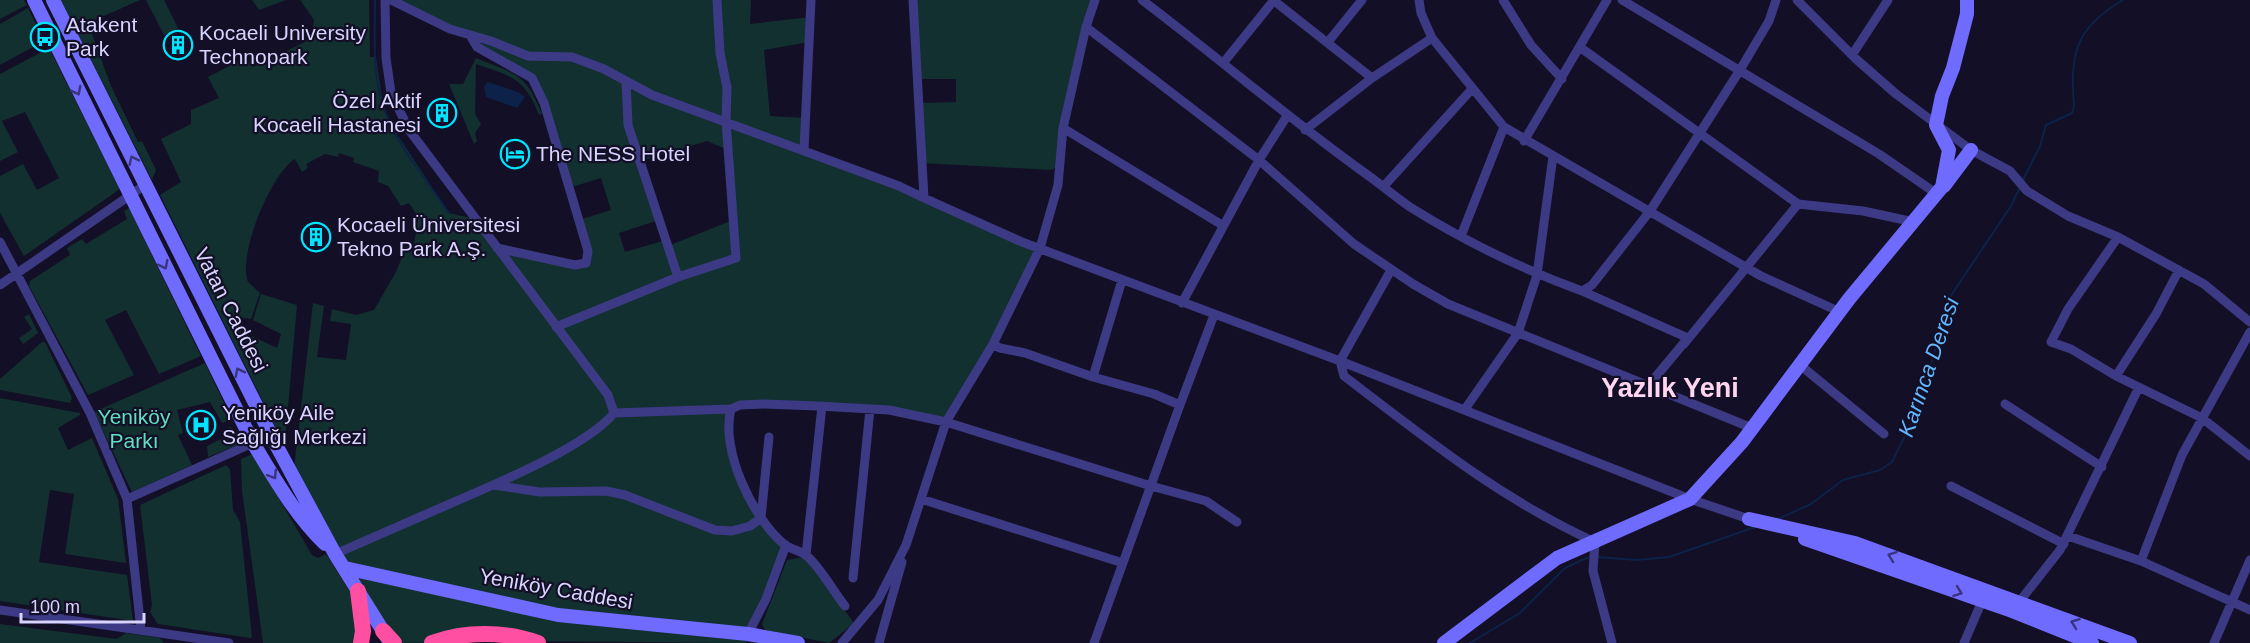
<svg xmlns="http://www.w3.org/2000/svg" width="2250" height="643" viewBox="0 0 2250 643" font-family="Helvetica,sans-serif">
<rect width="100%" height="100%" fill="#130f26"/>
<!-- green -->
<path fill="#12302f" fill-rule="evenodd" d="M0 0H24L27 5 0 19Z
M61 0H140L88 23 111 86 138 142 142 141 156 170 152 180Z
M146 0H164L178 28 164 35Z
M252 0H286L259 10Z
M300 0H369L370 57H376L383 105 391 125 449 213 474 219 497 248 585 263 579 220 611 210 601 178 569 188 532 78 477 47 471 37 391 0H751L750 24 811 17 809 42 764 50 770 116 806 118 804 150 1040 248 946 422 889 410 818 406 731 409V439L755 511 786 545 746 643 533 641 394 643 293 477 313 303 324 306 317 357 346 360 351 324 330 321 332 309 356 315 374 310 396 272 407 245 414 246 418 217 409 203 401 206 388 186 378 182 379 171 353 162 354 158 339 153 338 157 325 154 306 164 308 168 302 172 295 159C271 173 237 256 248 282L260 293 251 319 238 317 239 330 277 348 281 334 253 320 261 294 297 305 285 441 283 442 160 195 181 182 161 139 191 124V110L219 98 208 77 247 57 253 67 311 39 314 20ZM707 141 728 150 733 220 668 246 666 240 625 252 619 233 659 220 641 161Z
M913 0H1095L1060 164 1052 170 922 163 918 103 956 102V79H917Z
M28 8 44 41 0 65V24Z
M49 48 120 189 24 256 0 213V176L23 164 37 190 59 178 25 112 2 121 18 152 0 161V74Z
M476 58C515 74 525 72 542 114L539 115C525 78 511 76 476 64L475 114 481 124 475 133 477 141 474 144 449 84H463Z
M129 208 201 356 159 374 126 310 105 320 134 375 88 395 29 286 30 281 70 255 67 248 82 239 86 244 127 219 124 211Z
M29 314 38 333 23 344 19 338 32 329 24 317Z
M42 342H45L72 398 70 403 0 390V379Z
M205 363 232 420 222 423 210 402 177 410 183 433 178 435 192 465 132 492 94 412Z
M0 398 80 413V415L58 428 68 450 92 438 118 499 126 563 65 554 74 494 50 490 39 562 127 575 133 621 0 601Z
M228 427H231L234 433 239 431 242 437 240 444 208 457 207 446 225 437Z
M253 454 312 555 318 558 326 554 352 595 358 643H263L242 491 241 459Z
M226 465 230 469 233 510 240 522 252 637 250 638 158 624 150 612 152 605 140 505Z
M805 557 854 623 829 643 765 630 762 624 787 560Z
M0 624 117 639 126 633 160 638 164 643H0Z"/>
<!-- water -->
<path fill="#0c2248" d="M488 82 518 92 525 97 517 108 486 97 484 86Z"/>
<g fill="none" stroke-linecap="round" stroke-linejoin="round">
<!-- stream -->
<path stroke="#0c2248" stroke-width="2" d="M375 0C375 34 372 73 383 106 396 145 427 180 449 213
M2022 182 2040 146 2046 125 2072 113 2074 106C2070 54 2075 28 2123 0
M1778 519 1811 504 1843 480 1880 470 1892 462 1917 411 1952 294 2011 206 2020 187
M1596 557 1637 560 1669 557 1755 527
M1470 643 1520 613 1565 568 1591 556"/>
<!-- street -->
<path stroke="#3d3a85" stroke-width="9" d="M385 0 386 58 391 93 409 130 608 395 614 413C591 441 527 470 493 485
M391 0 450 29 491 41 528 56 572 57 604 69 652 95 899 186 924 198
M913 0 924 198 1022 242 1340 361 1344 376C1424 437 1502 500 1595 542L1593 571 1612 643
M1095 0 1086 27 1259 160 1354 244 1413 284 1448 304 1752 428
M1142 0C1216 56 1287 117 1362 171 1378 182 1394 196 1410 207 1464 241 1522 269 1582 291L1592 285 1650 211 1740 70 1769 21 1776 0
M1273 0 1372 78
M1419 0 1421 13 1432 38 1504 127 1761 276 1840 312
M1503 0 1531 45 1562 79
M1622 0 1879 154 1937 194
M1797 0 1856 59 1896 94 1971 150 2010 171 2027 191 2068 216 2118 237 2204 284 2250 322
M471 37 477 47 532 78 544 103 588 251 586 263 575 265 497 248
M1328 42 1362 0
M1581 48 1798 204 1863 211 1914 222
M1852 55 1888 0
M1224 62 1274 0
M1063 128 1222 225
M1305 130 1372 78 1432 38
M1524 141 1607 0
M804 150 811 0
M1384 186 1472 89
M1461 236 1504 127
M2118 237 2068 309 2051 342 2071 349 2116 376 2156 314 2179 270
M0 242 90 413 127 499 141 630
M1391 270 1340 361 1690 499 1749 519
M678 277 736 258 726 121 727 88 720 53 717 0
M0 285 145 185
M1582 291 1688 338 1648 386
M1182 303 1259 160 1287 116
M556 327 678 277 628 125 626 81
M993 344 1040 248 1058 185 1063 128 1086 27
M1684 344 1798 204
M1800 365 1884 434
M2116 376 2202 418 2250 456
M1093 377 1154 394 1180 405 1214 315
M2005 404 2102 467
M1465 409 1518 333 1537 275 1553 156
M614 413 731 409
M1951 486 2064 544
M127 499 253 443
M921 499 1123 563
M761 518 769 437
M2068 536 2141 561 2250 610
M335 554 493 485 540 492 606 491 625 495 715 530 732 531 750 526 761 518
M806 555 822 406
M2141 561 2182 455 2250 332
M853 578 870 409
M845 606C833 591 821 568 806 555 800 551 791 549 785 545 753 519 720 450 731 409L740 405 764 404 818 406 889 410 946 422 1151 486 1206 501 1237 522
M2016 606 2060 550 2139 387
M0 610 229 643
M748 634 766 599 786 545
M842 643 878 600 906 545 946 422 993 344 1000 348 1025 353 1093 377 1122 280
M879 643 902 562
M1094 643 1180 405
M1964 643 1982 601
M2214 643 2250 560"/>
<!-- secondary -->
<path stroke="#6f6bff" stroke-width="14" d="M34 0 253 443C275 479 295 515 325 544
M53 0 275 443 335 554 388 639
M1944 186 1971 150
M1749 519 1855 543 2130 643
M1805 539 2012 611 2092 643
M345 568 558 615 748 634 798 643
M1444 643 1557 558 1690 499 1742 442 1849 299 1942 187 1949 150 1936 125 1942 96 1953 68 1967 14V0"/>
<!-- highway -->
<path stroke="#ff4fa3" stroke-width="16" d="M358 591 363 631 361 643
M383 631 394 643
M432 643C465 631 505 631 538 643"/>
</g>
<!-- one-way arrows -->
<defs><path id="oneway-chevron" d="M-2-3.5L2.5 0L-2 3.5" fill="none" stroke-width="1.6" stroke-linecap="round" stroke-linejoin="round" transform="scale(1.5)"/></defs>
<g stroke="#38347d">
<use href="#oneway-chevron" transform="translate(77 91) rotate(63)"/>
<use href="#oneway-chevron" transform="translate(133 160) rotate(-116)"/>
<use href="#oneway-chevron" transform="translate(164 265) rotate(63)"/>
<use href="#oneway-chevron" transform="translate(239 372) rotate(-117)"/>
<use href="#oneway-chevron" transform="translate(273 475) rotate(58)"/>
<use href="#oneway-chevron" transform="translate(1892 556) rotate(-160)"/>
<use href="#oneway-chevron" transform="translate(1958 592) rotate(20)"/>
<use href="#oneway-chevron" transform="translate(2075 623) rotate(-160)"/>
</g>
<!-- icons -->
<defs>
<g id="bus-ring" transform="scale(1.5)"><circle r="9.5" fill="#130f26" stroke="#00e5ff" stroke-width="1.5"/><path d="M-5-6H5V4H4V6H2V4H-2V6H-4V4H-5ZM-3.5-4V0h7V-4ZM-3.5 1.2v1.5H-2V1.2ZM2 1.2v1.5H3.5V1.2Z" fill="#00e5ff"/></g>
<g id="building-ring" transform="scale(1.5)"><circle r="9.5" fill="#130f26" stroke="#00e5ff" stroke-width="1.5"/><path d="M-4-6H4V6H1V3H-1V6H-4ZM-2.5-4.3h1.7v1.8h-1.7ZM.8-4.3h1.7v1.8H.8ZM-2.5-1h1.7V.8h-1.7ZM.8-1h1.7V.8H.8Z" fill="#00e5ff"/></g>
<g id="hotel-ring" transform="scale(1.5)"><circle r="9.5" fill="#130f26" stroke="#00e5ff" stroke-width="1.5"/><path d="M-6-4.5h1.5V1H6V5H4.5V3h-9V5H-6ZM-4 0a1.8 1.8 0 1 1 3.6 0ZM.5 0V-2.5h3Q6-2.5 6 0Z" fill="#00e5ff"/></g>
<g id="hospital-ring" transform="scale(1.5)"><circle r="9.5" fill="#130f26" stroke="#00e5ff" stroke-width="1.5"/><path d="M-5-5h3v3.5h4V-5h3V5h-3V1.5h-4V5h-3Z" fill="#00e5ff"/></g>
</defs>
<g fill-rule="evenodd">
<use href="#bus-ring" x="45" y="37"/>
<use href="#building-ring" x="178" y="45"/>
<use href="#building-ring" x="442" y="113"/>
<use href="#hotel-ring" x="515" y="154"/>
<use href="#building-ring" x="316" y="237"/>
<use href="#hospital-ring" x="201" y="425"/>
</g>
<g text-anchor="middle" stroke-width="4.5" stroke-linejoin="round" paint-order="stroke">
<!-- poi labels -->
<g font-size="21" fill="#d9d4ff" stroke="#130f26" text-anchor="start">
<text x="66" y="32">Atakent<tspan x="66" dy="24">Park</tspan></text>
<text x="199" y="40">Kocaeli University<tspan x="199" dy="24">Technopark</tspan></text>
<text x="421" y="108" text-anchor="end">Özel Aktif<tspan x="421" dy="24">Kocaeli Hastanesi</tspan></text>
<text x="536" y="161">The NESS Hotel</text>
<text x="337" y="232">Kocaeli Üniversitesi<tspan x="337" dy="24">Tekno Park A.Ş.</tspan></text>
<text x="222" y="420">Yeniköy Aile<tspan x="222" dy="24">Sağlığı Merkezi</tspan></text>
</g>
<!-- street labels -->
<g font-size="21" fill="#d9d4ff" stroke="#130f26">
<text transform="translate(231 310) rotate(63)" y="7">Vatan Caddesi</text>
<text transform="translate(556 589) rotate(10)" y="7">Yeniköy Caddesi</text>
</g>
<!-- park labels -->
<g font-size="21" fill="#5fe0c0" stroke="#130f26">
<text x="134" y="424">Yeniköy<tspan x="134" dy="24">Parkı</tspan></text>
</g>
<!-- water labels -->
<g font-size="22" font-style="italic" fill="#62b6ff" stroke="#130f26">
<text transform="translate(1928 367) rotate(-71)" y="8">Karınca Deresi</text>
</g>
<!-- district labels -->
<g font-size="27" font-weight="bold" fill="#ffd6f0" stroke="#130f26">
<text x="1670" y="397">Yazlık Yeni</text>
</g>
</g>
<!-- scale -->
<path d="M21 613v9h123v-9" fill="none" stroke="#d9d4ff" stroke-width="3"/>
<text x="30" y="613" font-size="18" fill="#d9d4ff" stroke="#130f26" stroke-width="4.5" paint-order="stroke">100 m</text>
</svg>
